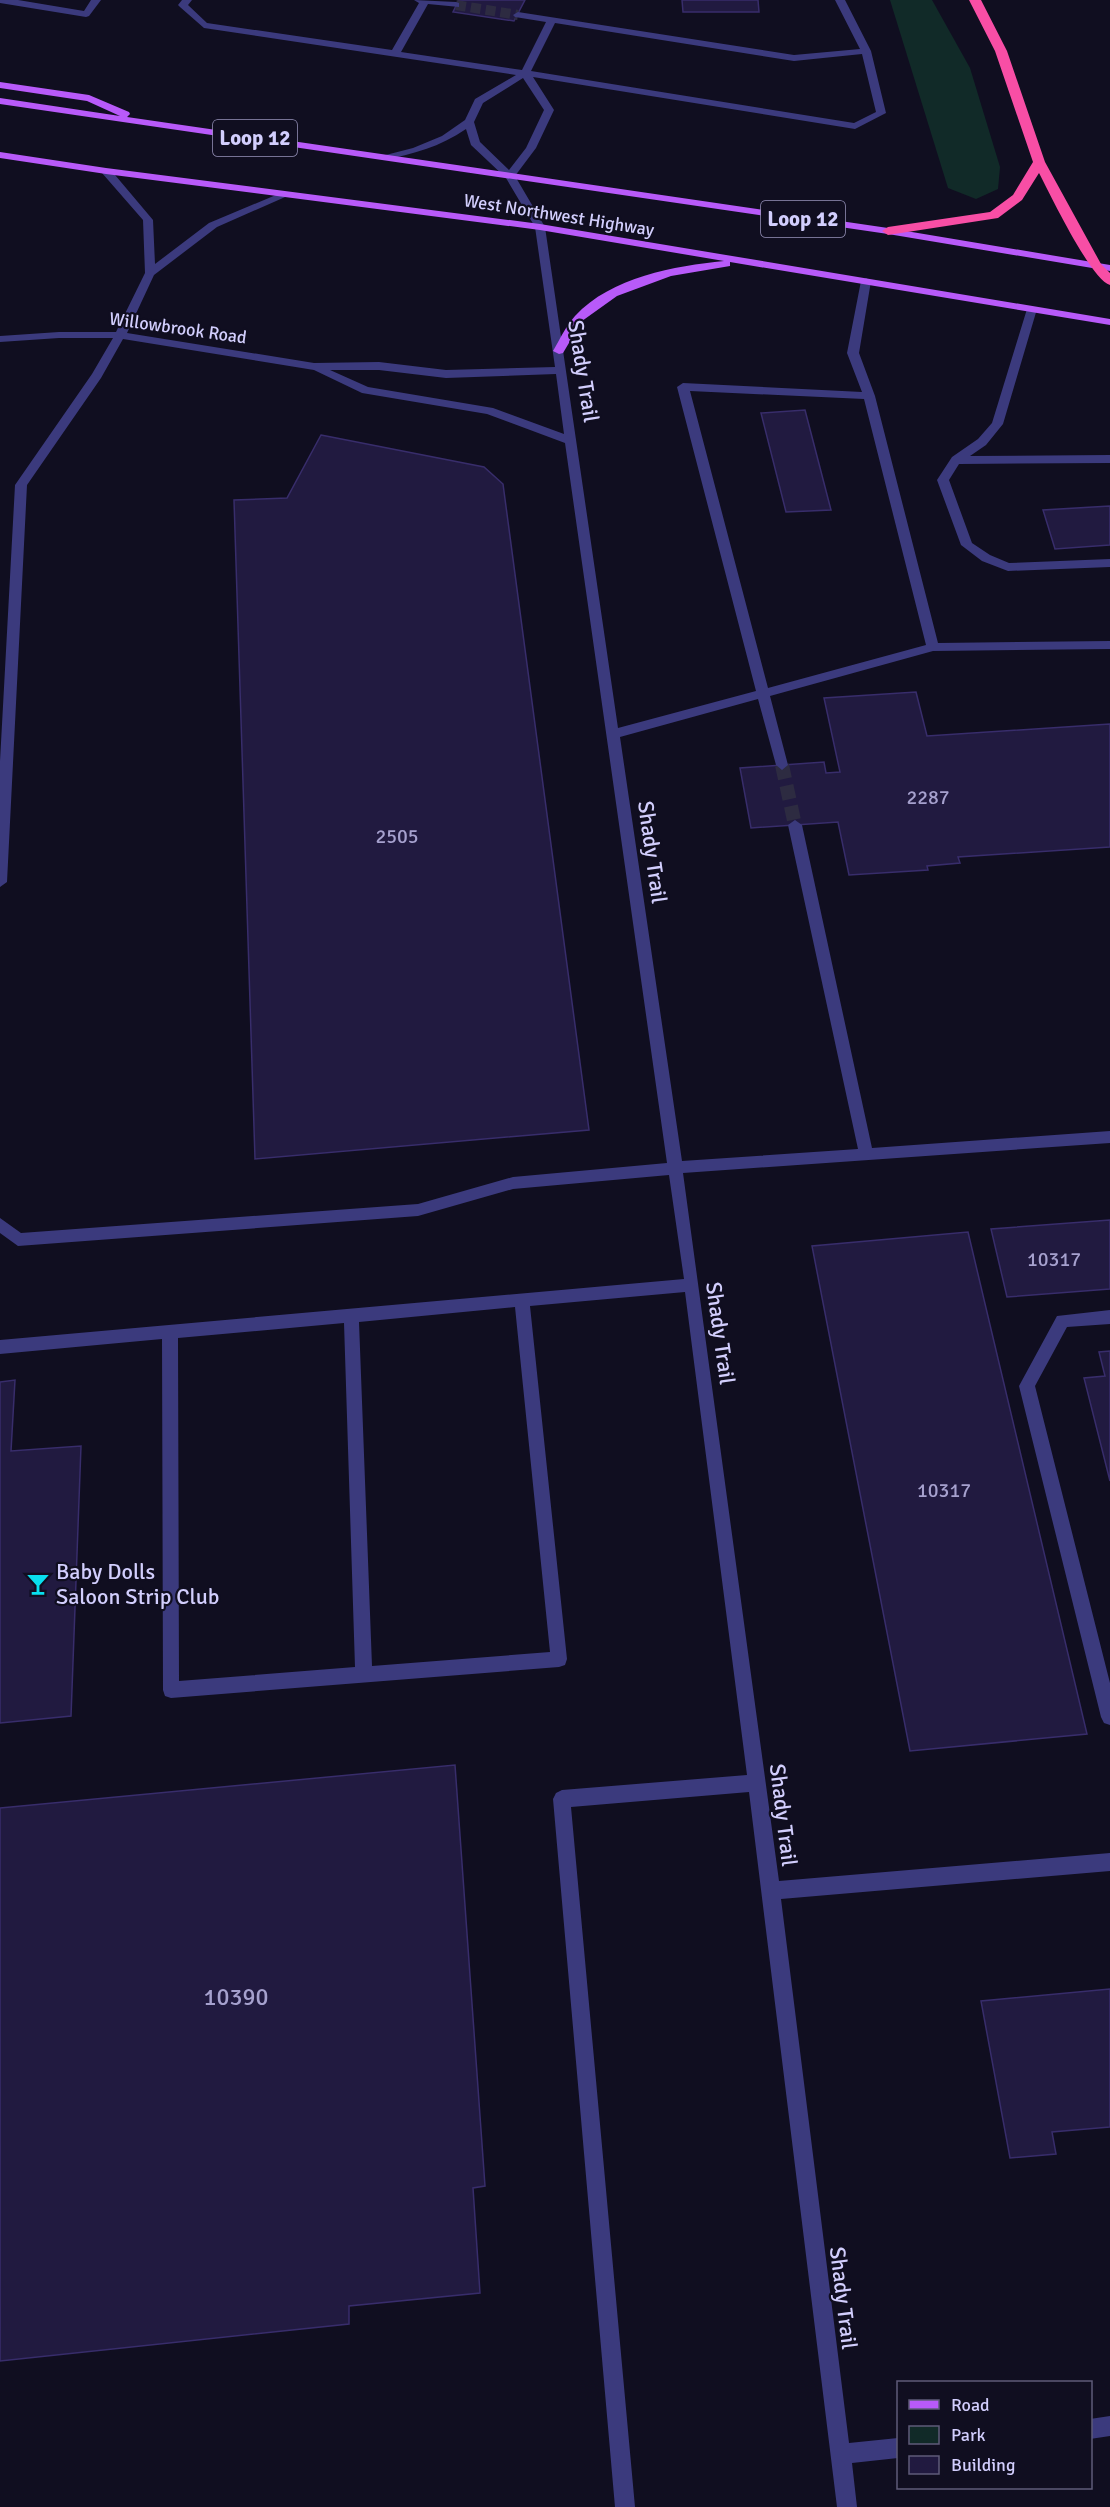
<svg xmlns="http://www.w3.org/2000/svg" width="1110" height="2507" viewBox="0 0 1110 2507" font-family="Signika,sans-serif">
<rect width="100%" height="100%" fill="#100e20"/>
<!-- green -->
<path fill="#112a28" d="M890 0H932L970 68 1000 167 998 189 976 199 948 188Z"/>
<!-- building -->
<path fill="#211a40" stroke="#382d6b" stroke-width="1.5" d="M459 0H525L514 21 453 12Z
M682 0H758L759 12H683Z
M805 410 831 510 786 512 761 413Z
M321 435 484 467 503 484 589 1130 255 1159 234 500 287 498Z
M1110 506V545L1055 549 1043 510Z
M916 692 927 736 1110 724V847L958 857 960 863 927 866 928 870 849 875 838 822 751 828 740 768 824 762 826 773 840 772 824 698Z
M1110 1220V1289L1007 1297 991 1229Z
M968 1232 1087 1734 910 1751 812 1246Z
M1110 1351V1481L1084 1378 1105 1376 1099 1352Z
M15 1380 11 1451 81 1446 71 1716 0 1723V1382Z
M455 1765 485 2186 473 2188 480 2293 349 2306V2324L0 2361V1808Z
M1110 1989V2127L1052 2132 1056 2154 1010 2158 981 2001Z"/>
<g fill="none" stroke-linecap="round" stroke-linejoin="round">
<!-- minor-tunnel-far1 -->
<path stroke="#2d2b41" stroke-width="10" stroke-dasharray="10 5" stroke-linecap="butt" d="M456 5 518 15"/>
<!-- minor-tunnel -->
<path stroke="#2d2b41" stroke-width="14" stroke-dasharray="14 7" stroke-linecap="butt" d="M782 765 795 825"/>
<!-- minor -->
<path fill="#3b3a7d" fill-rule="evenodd" d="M0 0H18L84 11 91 0H101L89 16 86 17 0 3Z
M182 0H192L188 5 207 23 392 50 419 3 414 0 456 2 459 3V7L428 4 401 52 522 70 546 22 515 17 513 15 518 12 794 55 860 49 835 0H845L871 51 886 113 855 129 533 77 554 110 536 148 515 176 545 227 618 728 756 691 677 387 683 383 862 392 847 353 861 281 866 278 871 281 859 353 875 396 938 643 1110 641V649L933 651 770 696 788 765 782 770 776 765 758 699 620 737 682 1161 858 1149 788 825 795 820 802 825 872 1148 1110 1131V1143L683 1173 779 1881 1110 1853V1871L781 1899 849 2443 898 2438V2458L852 2463 857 2507H837L749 1792 571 1807 635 2507H615L553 1799 556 1793 562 1790 747 1775 685 1292 530 1306 567 1659 565 1665 559 1667 171 1698 165 1696 163 1690 162 1339 0 1354V1340L684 1279 669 1175 513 1189 418 1216 18 1246 0 1233V1218L21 1233 418 1204 513 1177 667 1163 565 443 487 414 362 393 314 370 123 339 101 378 27 485 7 882 0 887V761L15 485 92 374 113 338H59L0 342V336L59 332H116L145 273 143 220 102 173V169H110L153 220 155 264 209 223 283 192 292 194 217 227 154 275 127 333 314 363 379 362 446 370 555 367 535 227 506 178 471 145 466 129C440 147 413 154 383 160L378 157 413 148 442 136 465 120 475 99 516 75 204 28 180 7 178 5ZM555 23 794 61 862 54 876 112 854 123 531 71ZM523 78 544 110 526 148 509 170 480 142 474 122 483 103ZM330 370H379L446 378 556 374 564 434 493 408 368 387ZM690 391 864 399 926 645 768 688ZM515 1307 550 1652 372 1666 359 1322ZM344 1323 355 1667 179 1681 178 1338Z
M1032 306 1037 309 1003 424 986 445 970 456 1110 455V463L959 464 949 480 972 543 990 555 1009 563 1110 559V567L1008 571 982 561 961 545 937 480 952 457 978 439 992 423 1027 309Z
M1110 1310V1324L1067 1327 1035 1386 1110 1683V1725L1104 1723 1101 1717 1019 1386 1057 1316Z
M1110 2416V2436L1090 2439V2419Z"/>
<!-- major -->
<path fill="#b85af9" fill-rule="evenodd" d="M0 82 89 95 129 112 130 114 127 117 888 228 1110 265V271L888 234 0 104V98L120 116 87 101 0 88Z
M0 152 106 168 540 224 1110 319V325L730 262V266L671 276 617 296 582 321 563 353 559 354 553 351C560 339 566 326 575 316 611 277 675 266 724 261L540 230 106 174 0 158Z"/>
<!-- highway -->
<path fill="#f84ea5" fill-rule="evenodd" d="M969 0H981L1007 51 1045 162 1101 264 1110 273V285C1091 280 1050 194 1039 173L1022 200 998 218 888 235 882 231 888 227 990 212 1013 195 1033 162 995 51Z"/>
</g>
<!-- icons -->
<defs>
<g id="bar-bare" transform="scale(1.8)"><path d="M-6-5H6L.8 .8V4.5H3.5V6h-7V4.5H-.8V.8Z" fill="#09dfee" stroke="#100e20" stroke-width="2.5" paint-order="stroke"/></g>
</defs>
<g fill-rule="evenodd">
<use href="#bar-bare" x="38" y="1584"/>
</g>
<g text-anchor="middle" stroke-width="4.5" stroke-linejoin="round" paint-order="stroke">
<!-- far-street labels -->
<g font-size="18" fill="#d2cefd" stroke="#100e20">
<text transform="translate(559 215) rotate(9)" y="6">West Northwest Highway</text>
<text transform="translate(178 328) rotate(8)" y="6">Willowbrook Road</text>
</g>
<!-- number labels -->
<g font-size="20" fill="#a6a1ce">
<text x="928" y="804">2287</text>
<text x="397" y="843">2505</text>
<text x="1054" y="1266">10317</text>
<text x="944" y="1497">10317</text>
</g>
<!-- shield labels -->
<g fill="#100e20" stroke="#9894bb" stroke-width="1.5">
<rect x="213" y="120" width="84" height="36" rx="4.5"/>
<rect x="761" y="201" width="84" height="36" rx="4.5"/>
</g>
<g font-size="21" font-weight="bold" fill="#d2cefd">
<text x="255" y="145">Loop 12</text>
<text x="803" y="226">Loop 12</text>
</g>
<!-- street labels -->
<g font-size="22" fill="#d2cefd" stroke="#100e20">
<text transform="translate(584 371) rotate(81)" y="8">Shady Trail</text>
<text transform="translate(653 852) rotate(82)" y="8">Shady Trail</text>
<text transform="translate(721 1333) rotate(82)" y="8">Shady Trail</text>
<text transform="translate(784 1815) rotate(83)" y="8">Shady Trail</text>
<text transform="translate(844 2298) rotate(83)" y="8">Shady Trail</text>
</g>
<!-- poi labels -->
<g font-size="22" fill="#d2cefd" stroke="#100e20" text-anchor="start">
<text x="56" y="1579">Baby Dolls<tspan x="56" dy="25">Saloon Strip Club</tspan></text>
</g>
<!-- near-number labels -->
<g font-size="24" fill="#a6a1ce">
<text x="236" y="2005">10390</text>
</g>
</g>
<!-- legend -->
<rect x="897" y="2381" width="195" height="108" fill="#100e20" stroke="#5e5b78" stroke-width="1.5"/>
<rect x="909" y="2400" width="30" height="9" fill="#b85af9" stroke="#5e5b78" stroke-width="1.5"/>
<text x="951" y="2411" font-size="18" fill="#d2cefd">Road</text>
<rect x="909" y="2426" width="30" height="18" fill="#112a28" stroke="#5e5b78" stroke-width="1.5"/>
<text x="951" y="2441" font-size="18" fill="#d2cefd">Park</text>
<rect x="909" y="2456" width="30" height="18" fill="#211a40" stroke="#5e5b78" stroke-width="1.5"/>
<text x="951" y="2471" font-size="18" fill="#d2cefd">Building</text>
</svg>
